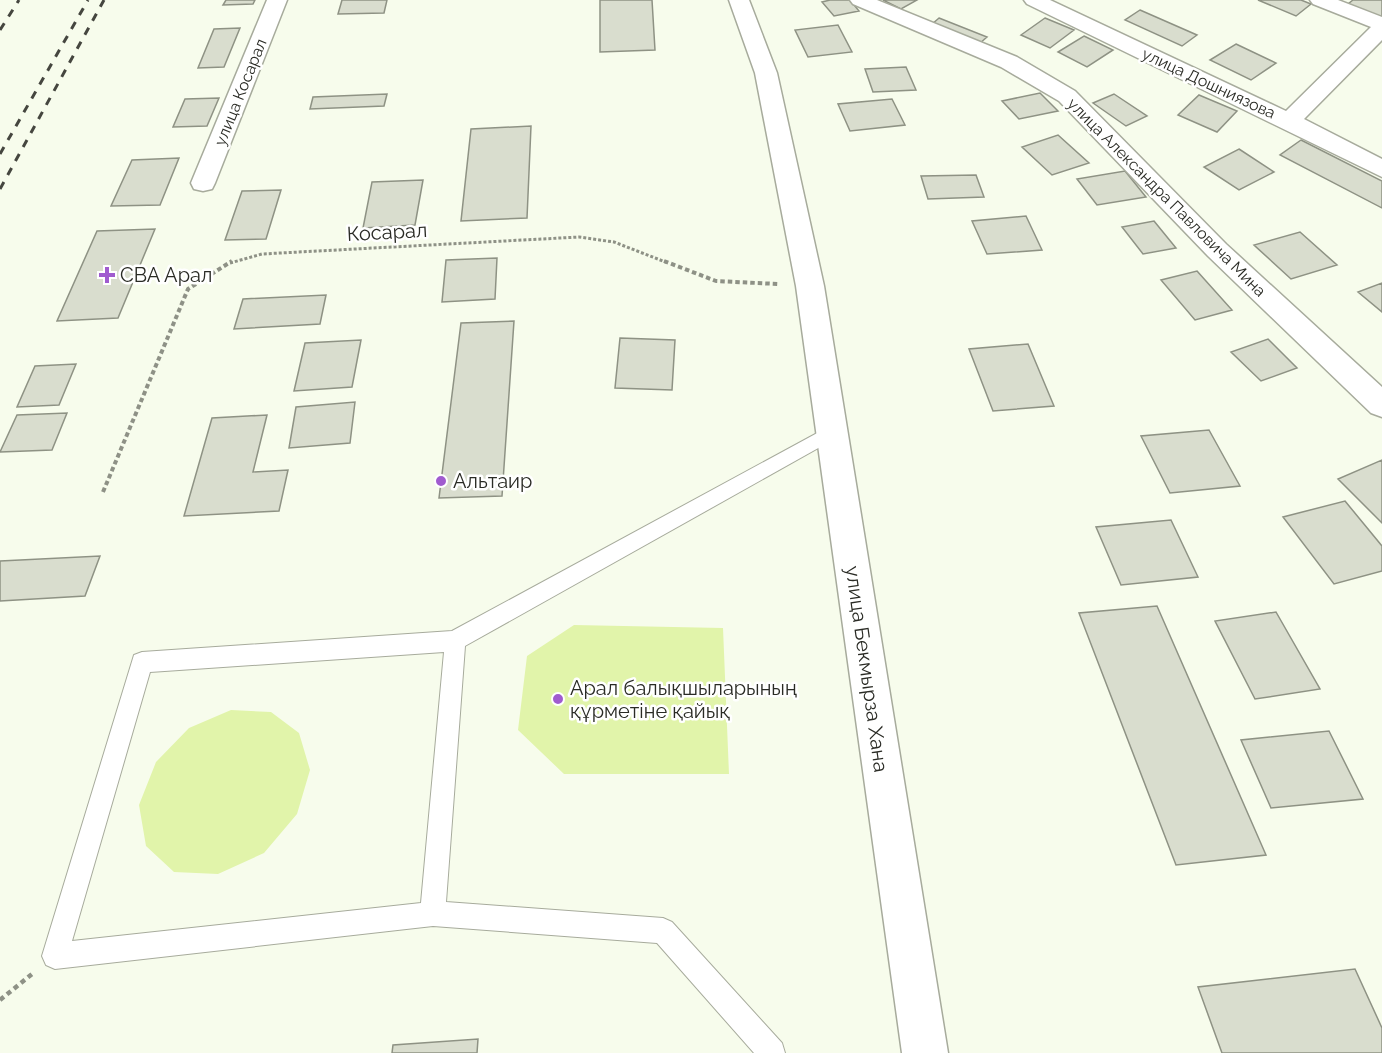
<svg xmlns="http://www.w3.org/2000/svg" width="1382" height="1053" viewBox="0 0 1382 1053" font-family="Raleway,sans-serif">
<rect width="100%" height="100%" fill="#f7fcec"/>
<!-- green -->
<path fill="#e1f4aa" d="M574 625 723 628 729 774H564L518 730 527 656Z
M231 710 271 712 299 733 310 770 297 814 264 853 218 874 174 872 146 846 139 805 156 762 189 728Z"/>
<!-- building -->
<path fill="#d9ddce" stroke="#8e9284" stroke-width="1.5" d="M226 0H255L253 4 223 5Z
M342 0H387L384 13 338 14Z
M600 0H652L655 50 600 52Z
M830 0H850L859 11 834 16 822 2Z
M883 0H917L901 9Z
M1258 0H1301L1311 4 1296 16Z
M1353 0H1382V17L1348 4Z
M1140 10 1197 35 1182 46 1125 20Z
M939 18 987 37 979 44 931 25Z
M1045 18 1074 30 1050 48 1021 35Z
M838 25 852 52 808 57 795 30Z
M240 28 224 67 198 68 214 29Z
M1084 36 1113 50 1087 67 1058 52Z
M1236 44 1276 63 1251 80 1210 60Z
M906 67 916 90 873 92 865 69Z
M1040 93 1058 111 1019 119 1002 101Z
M387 94 384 106 310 109 313 97Z
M1114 94 1147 116 1126 126 1093 103Z
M1199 95 1237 111 1217 132 1178 115Z
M219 98 207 126 173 127 185 99Z
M892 99 905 125 850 131 838 104Z
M531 126 527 218 461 221 471 129Z
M1058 135 1089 163 1052 175 1022 147Z
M1301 140 1382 181V208L1280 155Z
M1239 149 1274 172 1239 190 1204 167Z
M179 158 160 205 111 206 132 160Z
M1125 171 1146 197 1097 205 1077 179Z
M976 175 984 197 928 199 921 176Z
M423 180 415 225 363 228 372 182Z
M281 190 266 239 225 240 242 191Z
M1026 216 1042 250 987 254 972 221Z
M1154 221 1176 248 1143 254 1122 227Z
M155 229 118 318 57 321 97 231Z
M1300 232 1337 265 1291 279 1254 245Z
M497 258 495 299 442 302 446 260Z
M1197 271 1232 310 1195 320 1161 280Z
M1382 283V312L1358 292Z
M326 295 320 324 234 329 243 299Z
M514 321 502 496 439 498 461 323Z
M620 338 675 340 672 390 615 388Z
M1268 339 1297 368 1261 381 1231 352Z
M361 340 352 387 294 391 305 343Z
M1028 344 1054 406 993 411 969 349Z
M76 364 59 405 17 407 35 366Z
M355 402 350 443 289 448 296 407Z
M67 413 52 450 0 452 17 415Z
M267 415 253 472 288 470 279 511 184 516 212 418Z
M1209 430 1240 486 1170 493 1141 436Z
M1382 460V523L1338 479Z
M1345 501 1382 546V571L1334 584 1283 517Z
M1171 520 1198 577 1121 585 1096 527Z
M100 556 85 596 0 601V561Z
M1157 606 1266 855 1176 865 1079 613Z
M1276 612 1320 689 1255 699 1215 621Z
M1329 731 1363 799 1271 808 1241 740Z
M1355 969 1382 1028V1053H1222L1198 987Z
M478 1039 477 1053H392L393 1045Z"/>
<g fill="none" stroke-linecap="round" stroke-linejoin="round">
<!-- service casing -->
<g stroke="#a7ab9c" stroke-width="2">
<path id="service" d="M832 425 838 427 841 432 838 437 465 646 446 902 663 918 672 922 782 1043 785 1053H754L657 943 433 926 55 969 46 965 42 956 134 655 142 652 452 631ZM444 652 421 903 72 941 150 672Z"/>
</g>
<!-- minor casing -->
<g stroke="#a7ab9c" stroke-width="3">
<path id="minor" d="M267 0H287L215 183 212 189 203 191 194 189 191 183Z
M729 0H749L777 73 824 286 948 1053H902L796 286 755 73Z
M850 0H877L1017 57 1075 91 1226 244 1382 387V417L1371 413 1208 256 1059 101 1001 67 853 4Z
M1024 0H1050L1286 111 1371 27 1313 4 1310 0H1338L1382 17V40L1304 119 1382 159V177L1027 4Z"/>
</g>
<!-- path-far2 -->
<path stroke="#8e9186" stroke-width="3" stroke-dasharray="3 2" stroke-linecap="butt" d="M230 263 262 254 579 237 614 242 668 263"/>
<!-- path-far1 -->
<path stroke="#8e9186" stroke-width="4" stroke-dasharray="4.5 3" stroke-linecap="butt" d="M664 261 716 281 778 284
M103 492 188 289 232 261"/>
<!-- path -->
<path stroke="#8e9186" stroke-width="4.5" stroke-dasharray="5 4" stroke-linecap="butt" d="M0 1000 32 974"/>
<!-- service -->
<use href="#service" fill="#fff" fill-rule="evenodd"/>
<!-- minor -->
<use href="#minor" fill="#fff" fill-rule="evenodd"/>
<!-- rail -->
<path stroke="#45463f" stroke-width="3" stroke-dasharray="8 8" stroke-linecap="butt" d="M0 30 19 0
M0 154 88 0
M0 189 104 0"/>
</g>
<!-- markers -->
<g fill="#a05bcf" stroke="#fff" stroke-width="2">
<path d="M104 266h6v6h6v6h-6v6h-6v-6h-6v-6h6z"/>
<circle cx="441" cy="481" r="6"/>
<circle cx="558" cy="699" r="6"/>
</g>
<g text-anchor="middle" stroke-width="5" stroke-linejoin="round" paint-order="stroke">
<!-- far-street labels -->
<g font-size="16" fill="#2a2b25" stroke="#fff">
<text transform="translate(1209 83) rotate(25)" y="6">улица Дошниязова</text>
<text transform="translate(240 92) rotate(-68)" y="6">улица Косарал</text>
<text transform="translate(1167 197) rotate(45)" y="6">улица Александра Павловича Мина</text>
</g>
<!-- street labels -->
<g font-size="20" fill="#2a2b25" stroke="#fff">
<text transform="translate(387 232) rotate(-3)" y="7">Косарал</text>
<text transform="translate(867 669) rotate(82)" y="7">улица Бекмырза Хана</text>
</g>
<!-- poi labels -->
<g font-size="20" fill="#2a2b25" stroke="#fff" text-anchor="start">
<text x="120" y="282">СВА Арал</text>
<text x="453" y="488">Альтаир</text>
<text x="570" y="695">Арал балықшыларының<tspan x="570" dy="23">құрметіне қайық</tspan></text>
</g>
</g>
</svg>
